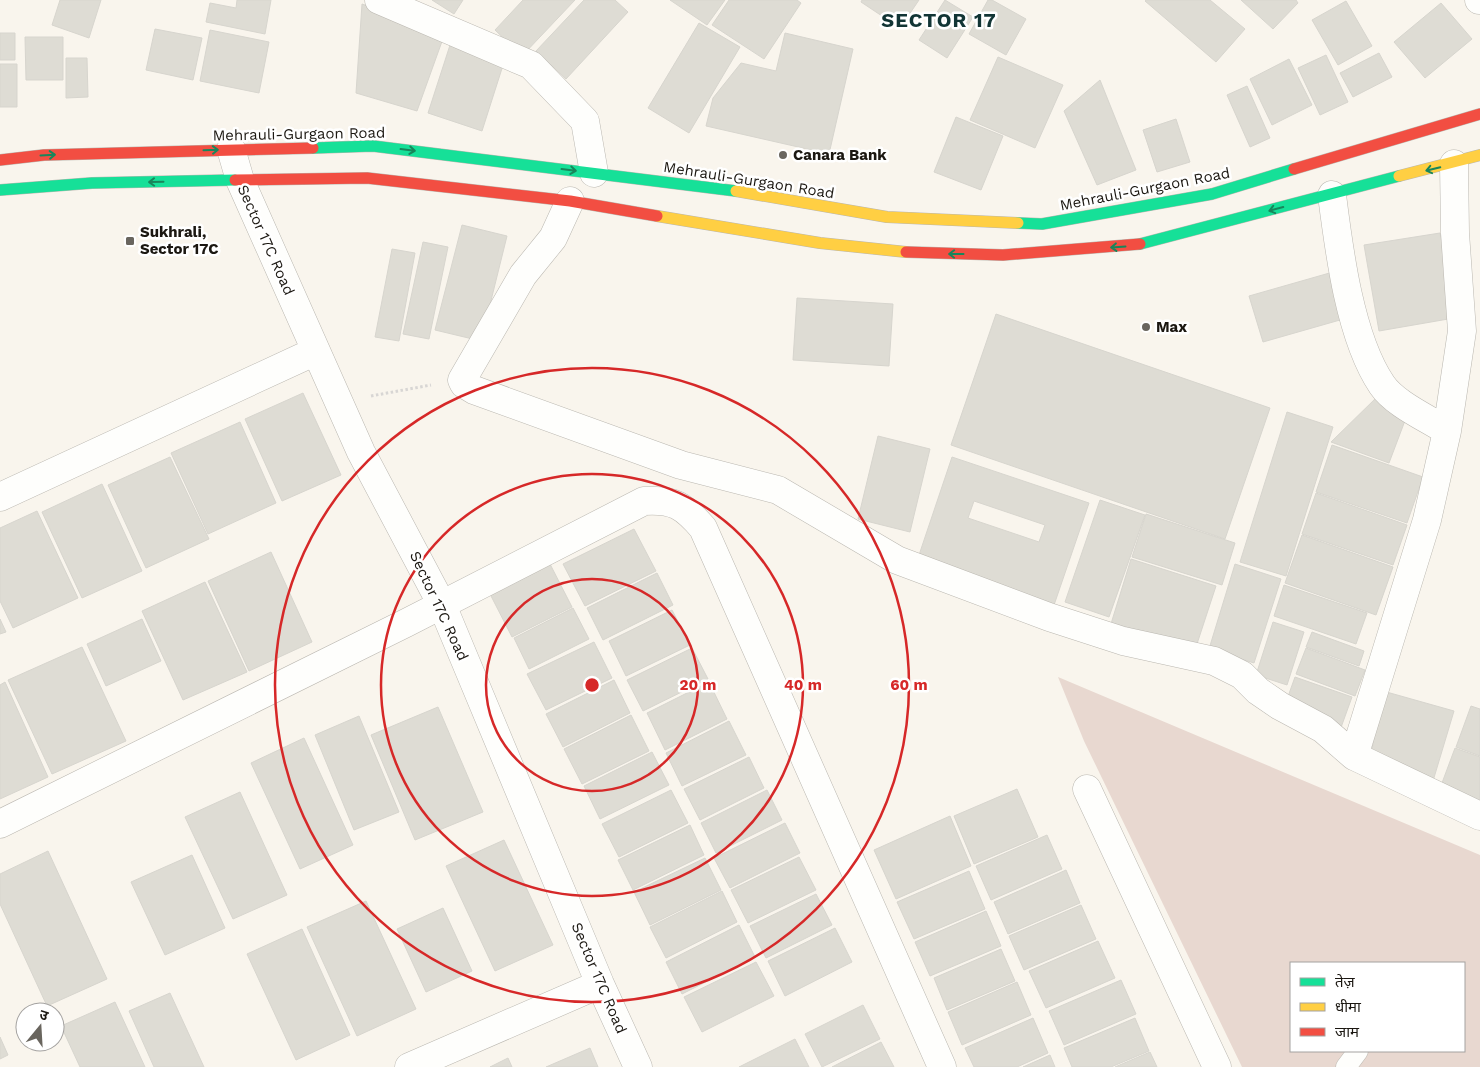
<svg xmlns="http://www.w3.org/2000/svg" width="1480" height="1067" viewBox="0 0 1480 1067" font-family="'Work Sans','Noto Sans Devanagari',sans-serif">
<rect width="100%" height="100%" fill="#f9f5ed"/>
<!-- park -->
<path fill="#e8d8d0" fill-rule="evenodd" d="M1058 677 1480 855V1067H1242L1084 741ZM1291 963H1464V1051H1291Z"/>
<!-- building -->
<path fill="#dedcd4" stroke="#d7d5ce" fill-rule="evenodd" d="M60 0H101L89 38 52 25Z
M237 0H271L265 34 206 22 210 3 236 8Z
M432 0H463L454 14Z
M523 0H575L522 56 495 30Z
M584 0H615L628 12 566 79 536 51Z
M670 0H725L707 25Z
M729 0H797L801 3 764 59 712 25Z
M862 0H919L900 28 861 2Z
M945 0 973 17 947 58 919 40Z
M988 0H992L1026 19 1006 55 969 34Z
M1146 0H1210L1245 29 1216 62 1145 1Z
M1241 0H1296L1298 3 1273 29Z
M1346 1 1372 46 1338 65 1312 20Z
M1441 3 1472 39 1425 78 1394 42Z
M362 4 445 33 417 111 356 93Z
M699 23 740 47 689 133 648 108Z
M155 29 202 38 193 80 146 70Z
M210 30 269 42 259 93 200 81Z
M0 33H15V60H0Z
M785 33 853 49 829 154 706 126 713 98 741 63 776 71Z
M25 37H63V80H26Z
M451 42 505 59 482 131 428 113Z
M1379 53 1392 77 1353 97 1340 73Z
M1326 55 1348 102 1320 115 1298 68Z
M998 57 1063 85 1035 148 970 120Z
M66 58H87L88 97 66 98Z
M1289 59 1312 105 1272 125 1250 79Z
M0 64H17V107H0Z
M1100 80 1136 170 1097 185 1064 111Z
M1247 86 1270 138 1250 147 1227 95Z
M956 117 1003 136 981 190 934 172Z
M1176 119 1190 162 1157 172 1143 130Z
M462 225 507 236 481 341 435 330Z
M1440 233 1454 318 1379 331 1364 245Z
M423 242 448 247 429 339 403 334Z
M392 249 415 253 399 341 375 337Z
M1333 272 1347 318 1263 342 1249 296Z
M797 298 893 304 889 366 793 360Z
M996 314 1270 408 1225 539 951 445Z
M303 393 341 475 282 501 245 419Z
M1377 397 1409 410 1389 463 1331 442Z
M1287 412 1333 427 1286 576 1240 562Z
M240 422 276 503 208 534 171 453Z
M878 436 930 449 910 532 858 519Z
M1332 445 1423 477 1407 523 1316 492Z
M170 457 209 539 146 568 108 485Z
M952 457 1089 503 1053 608 917 561ZM974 501 1045 525 1039 542 968 518Z
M102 484 142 571 82 598 42 512Z
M1316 493 1407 525 1393 565 1302 534Z
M1100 500 1145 515 1109 617 1065 602Z
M37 511 78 598 13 628 0 601V528Z
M1146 514 1235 543 1222 585 1132 557Z
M634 529 656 571 585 606 563 564Z
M1302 535 1393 567 1376 615 1285 583Z
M271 552 312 642 249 671 208 581Z
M1131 559 1216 586 1194 653 1110 627Z
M550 564 572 607 512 637 490 594Z
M1235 564 1281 579 1254 663 1209 649Z
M657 573 673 605 603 640 587 608Z
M205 582 247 672 183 700 142 611Z
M1284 585 1367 613 1356 644 1274 616Z
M573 608 589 639 529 669 514 638Z
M672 610 690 645 626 676 609 641Z
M0 619 6 632 0 634Z
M142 619 161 661 106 686 87 644Z
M1273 622 1304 632 1287 685 1256 675Z
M1312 632 1364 651 1359 666 1306 647Z
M594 642 612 678 546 710 527 674Z
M82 647 126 741 52 774 8 680Z
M692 648 708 679 643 711 627 680Z
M1306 648 1365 670 1355 696 1296 674Z
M1295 677 1352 697 1339 733 1286 702Z
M614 680 630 713 563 747 546 714Z
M5 682 48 777 0 799V685Z
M709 682 727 719 665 750 647 713Z
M1383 691 1454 711 1433 781 1370 760Z
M1471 706 1480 709V756L1456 747Z
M438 707 483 812 415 840 371 735Z
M631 715 649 751 582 784 564 749Z
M359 716 399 812 354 830 315 735Z
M729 721 746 755 682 786 666 753Z
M304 738 353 845 300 869 251 763Z
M1455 748 1480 757V807L1439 791Z
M652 752 669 785 600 819 584 786Z
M749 757 764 788 700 820 684 789Z
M1017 789 1038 837 974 864 954 816Z
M671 790 688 823 619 857 602 824Z
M767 790 782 820 716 853 701 823Z
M240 792 287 895 233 919 185 817Z
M950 816 971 866 896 899 874 850Z
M785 823 800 853 730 888 714 858Z
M690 825 704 855 633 890 618 860Z
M1047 835 1062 869 991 900 976 866Z
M504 840 553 945 495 971 446 866Z
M48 851 107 979 47 1006 0 904V874Z
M192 855 225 928 165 955 131 882Z
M799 857 816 890 748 923 731 890Z
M705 858 721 890 650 925 634 892Z
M1066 870 1080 903 1008 934 994 902Z
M969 871 985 909 914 939 897 902Z
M722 891 737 922 666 958 650 927Z
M816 894 832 925 766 958 750 926Z
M366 901 416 1009 357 1036 307 927Z
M1081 905 1096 939 1024 970 1009 936Z
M443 908 472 971 426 992 397 929Z
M986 911 1001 946 930 976 915 942Z
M739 925 755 957 682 994 666 962Z
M835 928 852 962 785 996 768 961Z
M302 929 350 1035 296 1060 247 954Z
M1098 941 1115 978 1046 1008 1029 971Z
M1001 949 1015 981 947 1010 934 978Z
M756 962 774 996 702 1032 684 997Z
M1121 980 1136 1014 1064 1045 1049 1011Z
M1017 982 1031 1015 962 1045 948 1012Z
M170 993 204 1067H154L129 1011Z
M115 1002 145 1067H80L61 1026Z
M863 1005 880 1039 822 1067 805 1034Z
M1033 1018 1048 1053 1017 1067H974L965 1048Z
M1135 1018 1149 1051 1111 1067H1072L1064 1048Z
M0 1037 8 1055 0 1059Z
M795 1039 809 1067H739Z
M881 1042 894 1067H832Z
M590 1048 598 1067H546Z
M1150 1052 1157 1067H1115Z
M1050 1055 1055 1067H1023Z
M508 1058 512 1067H490Z"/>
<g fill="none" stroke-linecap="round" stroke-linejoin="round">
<!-- lane casing -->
<g stroke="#bab7b0" stroke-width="21">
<path id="lane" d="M1346 1067 1358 1051"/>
</g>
<!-- street casing -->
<g stroke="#bab7b0" stroke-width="29">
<path id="street" d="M379 0 531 65 585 121 594 173
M1479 0H1480
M231 149 240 180 361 452 442 605 600 984 638 1067
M1454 164 1455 233 1462 331 1447 431 1427 520 1354 756 1480 816
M1332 195C1339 251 1350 338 1382 385 1395 404 1427 418 1447 431
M570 201 553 238 523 275 462 380 464 384 474 390 681 465 778 490 897 560 1049 617 1123 641 1214 661 1242 675 1258 691 1280 706 1323 729 1354 756
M0 497 316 351
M1087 789 1217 1067
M0 824 406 623 644 501C674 499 684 506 703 528L942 1067
M409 1067 600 984"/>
</g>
<!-- fast casing -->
<g stroke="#bab7b0" stroke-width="12">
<path id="fast" d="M313 148 373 146 736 191
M0 190 92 183 235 180
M1018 223 1042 224 1212 194 1294 169
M1140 244 1399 176"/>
</g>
<!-- slow casing -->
<g stroke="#bab7b0" stroke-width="12">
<path id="slow" d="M1399 176 1480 155
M736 191 887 217 1018 223
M657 216 820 243 906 252"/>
</g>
<!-- jam casing -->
<g stroke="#bab7b0" stroke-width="12">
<path id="jam" d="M0 160 44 155 313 148
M1294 169 1480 114
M235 180 367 178 570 201 657 216
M906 252 1003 255 1140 244"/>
</g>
<!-- path -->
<path stroke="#d8d6d4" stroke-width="3" stroke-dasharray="2.5 2.5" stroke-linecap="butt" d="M371 396 431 385"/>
<!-- lane -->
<use href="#lane" stroke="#fefefc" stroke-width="20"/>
<!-- street -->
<use href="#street" stroke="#fefefc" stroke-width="28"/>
<!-- fast -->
<use href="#fast" stroke="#16e098" stroke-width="11"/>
<!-- slow -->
<use href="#slow" stroke="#ffcf43" stroke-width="11"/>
<!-- jam -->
<use href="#jam" stroke="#f24e42" stroke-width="11"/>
</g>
<!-- one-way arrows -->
<defs><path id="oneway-shaft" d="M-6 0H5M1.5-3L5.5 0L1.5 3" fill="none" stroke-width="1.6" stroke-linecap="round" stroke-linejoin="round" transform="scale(1.25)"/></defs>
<g stroke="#18865b">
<use href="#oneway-shaft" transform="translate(211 150) rotate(-2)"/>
<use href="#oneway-shaft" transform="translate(408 150) rotate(7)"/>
<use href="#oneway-shaft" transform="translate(48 155) rotate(-3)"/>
<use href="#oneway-shaft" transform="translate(1433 169) rotate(166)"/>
<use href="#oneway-shaft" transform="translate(569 170) rotate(7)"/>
<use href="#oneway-shaft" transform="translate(156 182) rotate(179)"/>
<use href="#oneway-shaft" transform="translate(1276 209) rotate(165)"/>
<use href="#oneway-shaft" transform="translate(1118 247) rotate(176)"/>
<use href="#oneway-shaft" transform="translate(956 254) rotate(-180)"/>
</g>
<!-- distance rings -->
<g fill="none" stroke="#d62828" stroke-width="2.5">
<circle cx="592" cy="685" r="106"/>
<circle cx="592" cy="685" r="211"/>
<circle cx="592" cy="685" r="317"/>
</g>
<!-- markers -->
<g fill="#69655e" stroke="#fff" stroke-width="2">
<circle cx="783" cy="155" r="5"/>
<rect x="125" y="236" width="10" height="10" rx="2.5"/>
<circle cx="1146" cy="327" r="5"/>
</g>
<g text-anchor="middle" stroke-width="5" stroke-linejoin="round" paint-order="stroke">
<!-- street labels -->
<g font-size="15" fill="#1b1711" stroke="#fff">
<text transform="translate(299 134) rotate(-1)" y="5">Mehrauli-Gurgaon Road</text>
<text transform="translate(749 180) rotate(9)" y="5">Mehrauli-Gurgaon Road</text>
<text transform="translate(1145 189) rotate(-11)" y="5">Mehrauli-Gurgaon Road</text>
<text transform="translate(266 240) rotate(66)" y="5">Sector 17C Road</text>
<text transform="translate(439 606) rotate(65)" y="5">Sector 17C Road</text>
<text transform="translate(599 978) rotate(67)" y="5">Sector 17C Road</text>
</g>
<!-- poi labels -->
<g font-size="15" font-weight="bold" fill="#1b1711" stroke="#fff" text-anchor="start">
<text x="793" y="160">Canara Bank</text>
<text x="140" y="237">Sukhrali,<tspan x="140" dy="17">Sector 17C</tspan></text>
<text x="1156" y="332">Max</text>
</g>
<!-- district labels -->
<g font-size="20" font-weight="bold" letter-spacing="1" fill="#123535" stroke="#fff">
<text x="939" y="27">SECTOR 17</text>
</g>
</g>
<circle cx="592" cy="685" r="8" fill="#d62828" stroke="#fff" stroke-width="2.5"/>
<g font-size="15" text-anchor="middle" font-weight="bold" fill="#d62828" stroke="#fff" stroke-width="5" stroke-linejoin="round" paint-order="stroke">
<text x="698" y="690">20 m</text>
<text x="803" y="690">40 m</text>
<text x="909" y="690">60 m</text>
</g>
<!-- legend -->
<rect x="1290" y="962" width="175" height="90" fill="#ffffff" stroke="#a4a2a0"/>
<rect x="1300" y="978" width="25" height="8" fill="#16e098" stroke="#a4a2a0"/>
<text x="1335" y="987" font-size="15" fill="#1b1711">तेज़</text>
<rect x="1300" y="1003" width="25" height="8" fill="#ffcf43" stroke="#a4a2a0"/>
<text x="1335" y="1012" font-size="15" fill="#1b1711">धीमा</text>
<rect x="1300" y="1028" width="25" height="8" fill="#f24e42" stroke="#a4a2a0"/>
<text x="1335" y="1037" font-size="15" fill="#1b1711">जाम</text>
<!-- north arrow -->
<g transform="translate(40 1027) rotate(18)"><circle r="24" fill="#ffffff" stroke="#a4a2a0"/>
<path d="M0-4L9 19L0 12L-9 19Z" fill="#69655e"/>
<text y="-8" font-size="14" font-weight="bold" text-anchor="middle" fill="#1b1711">उ</text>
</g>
</svg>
